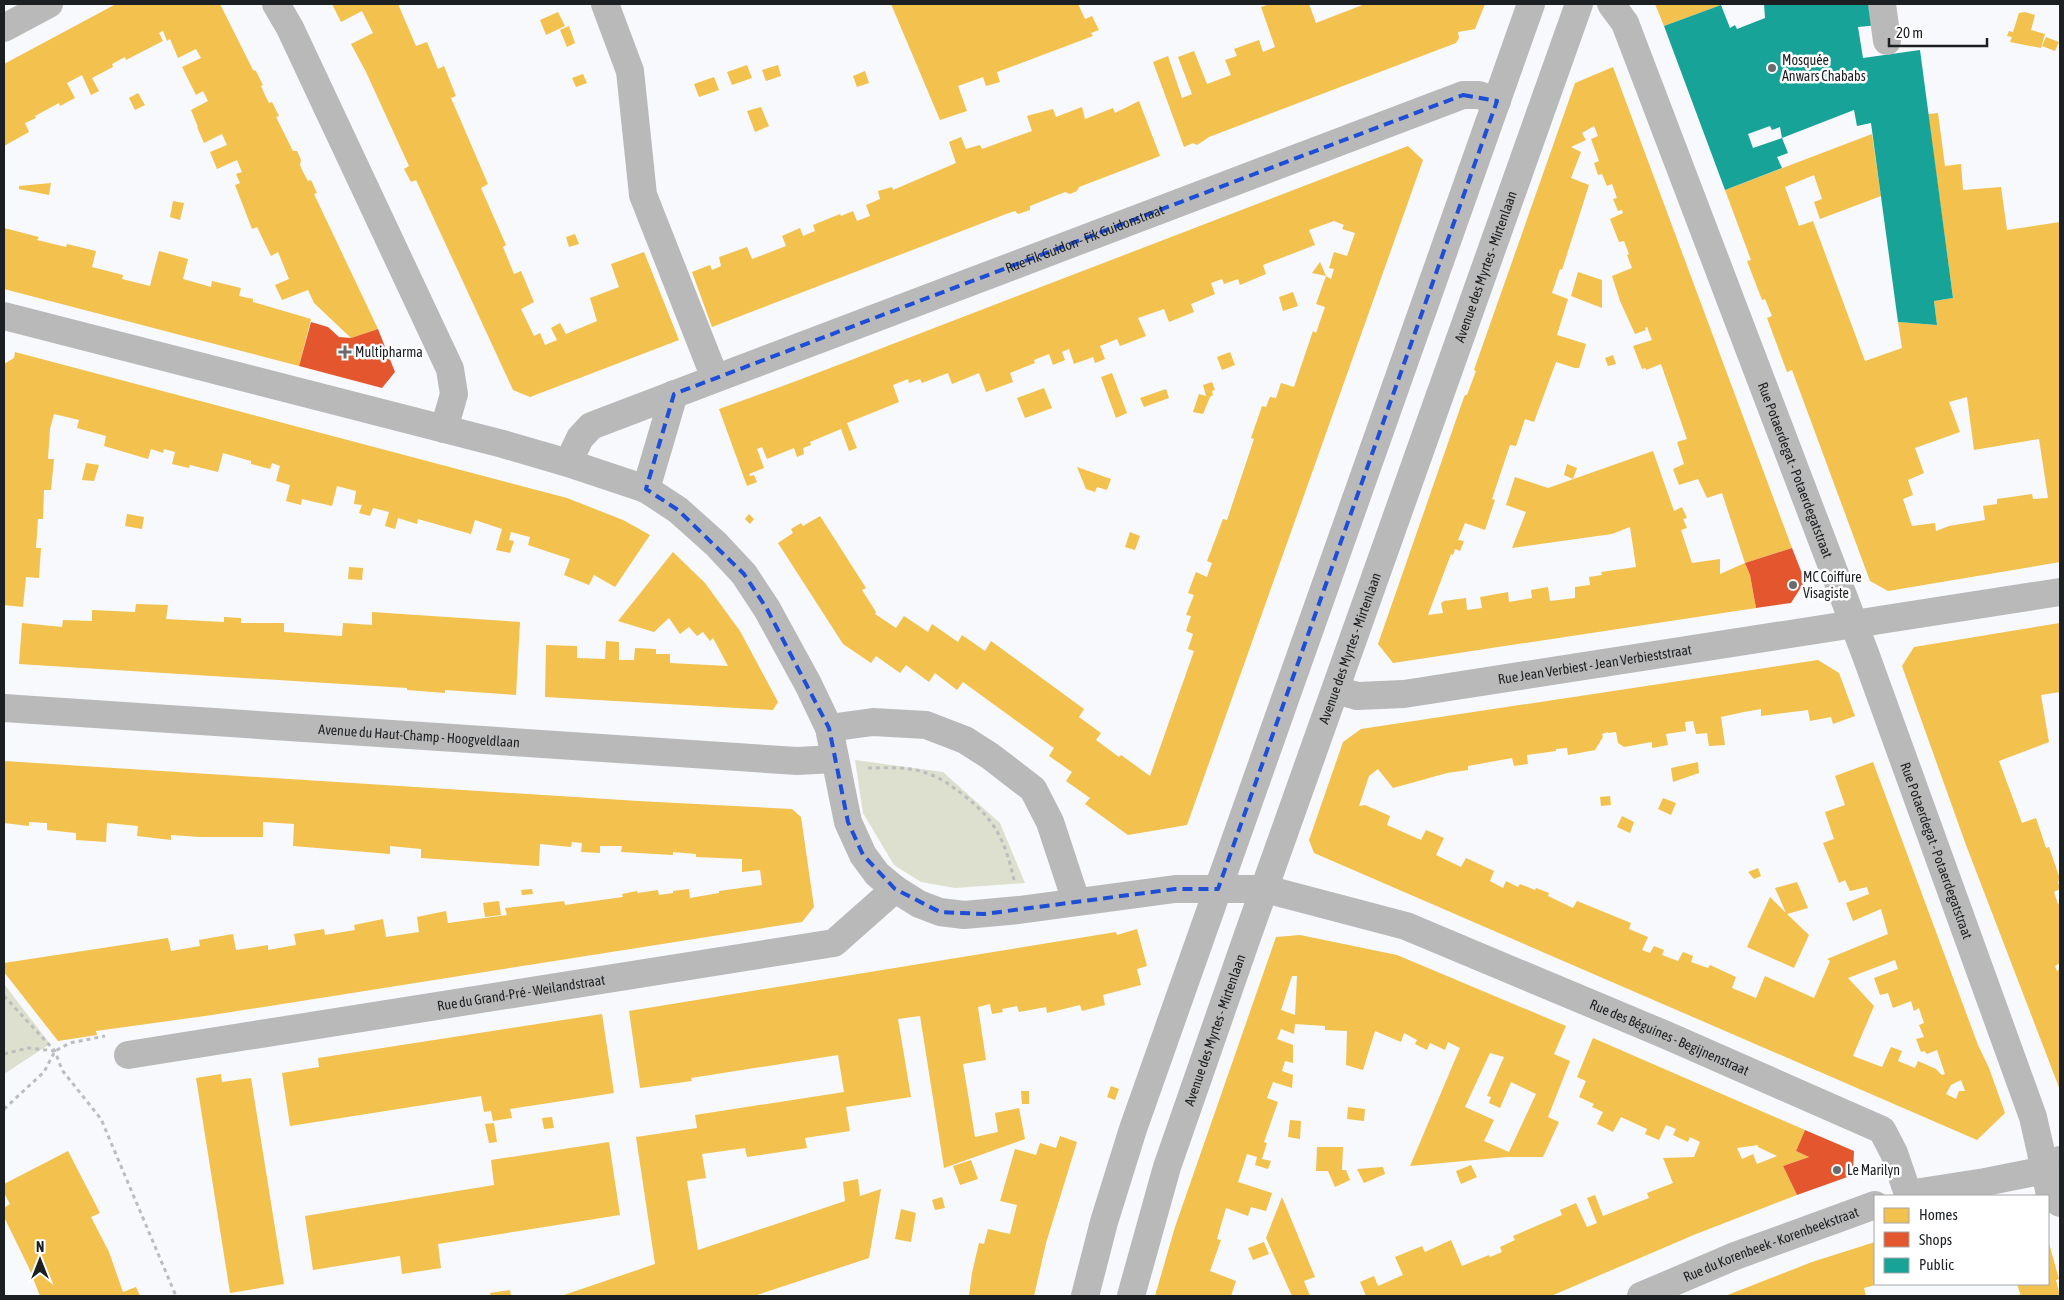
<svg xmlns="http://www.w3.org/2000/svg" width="2064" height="1300" viewBox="0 0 2064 1300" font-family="'Asap Condensed',sans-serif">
<rect width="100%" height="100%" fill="#f7f9fc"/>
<!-- green -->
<path fill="#dde0ce" d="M855 760 943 772 1000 823 1025 883 955 888 921 882 894 865 863 813Z
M4 984 50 1044 4 1074Z"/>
<!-- homes -->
<path fill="#f2c14e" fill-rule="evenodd" d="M116 4H220L253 70 256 71 263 85 261 86 265 95 269 103 272 102 279 116 276 117 293 151H297L301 160 300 165 303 172 308 181 311 180 317 193 314 194 378 329 351 338 314 303 308 290 282 300 275 285 289 279 278 252 271 256 257 227 252 229 235 185 240 183 236 174 242 172 237 160 217 169 210 152 227 145 222 134 204 143 197 127H198L191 110 208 101 203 91 196 95 182 67 201 58 196 49 178 58 170 39 167 41 163 31 159 33 163 41 126 60 125 57 112 64 113 67 92 78 99 91 91 95 82 75 67 83 75 98 60 106 59 103 35 116 36 118 25 123 29 132 4 146V64Z
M332 4H398L416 46 427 42 438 69 444 66 456 96 451 98 488 184 481 188 506 245 503 247 514 274 521 271 534 302 521 309 534 336 540 333 545 345 557 340 551 328 560 323 566 334 597 321 590 298 619 287 611 264 644 252 679 340 530 397 513 390 416 180 411 182 404 169 409 166 366 72 351 44 373 33 362 11 341 22Z
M891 4H1078L1085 19 1092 16 1099 30 1091 33 1093 36 997 72 1000 82 986 86 983 77 958 86 967 111 940 120Z
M1270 4H1309L1316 23 1365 4 1385 5 1485 4 1475 29 1458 32 1459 38 1456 43 1209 137 1197 145 1193 143 1184 147 1153 62 1168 56 1182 98 1192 94 1178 57 1194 51 1207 84 1231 75 1225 60 1237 56 1234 49 1259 40 1263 52 1275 47 1261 7Z
M1655 4H1724L1664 26Z
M558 12 565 26 546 35 540 20Z
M2025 12 2035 15 2031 30 2045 34 2041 48 2010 42 2012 37 2007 36 2009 31 2013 32 2019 13Z
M569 26 575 43 567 47 560 30Z
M2046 37 2059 42 2055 51 2042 46Z
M747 65 752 78 732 85 727 72Z
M778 65 781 76 766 81 762 70Z
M1613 67 1792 548 1745 563 1722 493 1707 498 1698 479 1679 485 1673 469 1684 464 1677 442 1687 439 1661 364 1646 370V368L1642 369 1633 346 1652 340 1647 327 1645 328 1646 330 1635 334 1620 301 1612 276 1632 268 1627 255 1629 254 1624 241 1619 242 1610 219 1623 213 1622 210 1618 211 1613 199 1617 198 1612 184 1607 186 1602 174 1598 175 1594 163 1599 161 1591 139 1598 136 1594 126 1582 133 1586 140 1571 147 1581 152 1571 178 1589 185 1562 270 1560 269 1552 293 1568 299 1557 335 1586 344 1579 368H1575L1556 362 1534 422 1525 419 1516 446 1510 445 1492 499 1495 500 1485 530 1465 523 1458 540 1464 541 1460 551 1455 549 1453 555 1451 554 1428 615 1443 613 1441 603 1444 601 1466 598 1467 610 1482 608 1480 597 1508 592 1509 602 1532 598 1531 590 1548 587 1550 601 1575 598V587L1590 585 1589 577 1602 575 1601 572 1636 567 1630 527 1612 534 1512 548 1526 512 1506 505 1515 477 1548 488 1653 451 1674 511 1682 507 1687 518 1683 519 1687 528 1681 530 1692 563 1720 559V574L1745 563 1750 575 1756 608 1393 663 1378 644 1464 397 1465 395H1467L1476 371 1474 370 1475 367 1575 83Z
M865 71 869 83 857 87 853 76Z
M583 74 587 83 576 87 572 78Z
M714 77 719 90 699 97 694 84Z
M138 93 145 105 135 110 129 98Z
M1139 101 1160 156 1079 187 1077 191 1070 194 1065 192 1030 206V210L1018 214 1015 211 1006 214 712 327 692 272 710 265 712 270 721 266 719 257 747 247 752 259 786 246 782 236 800 228 803 236 815 231 813 225 840 214 841 216 853 211 857 221 870 216 866 205 880 199 878 191 892 187 893 190 956 163 949 142 961 137 966 149 980 145 982 149 1032 131 1027 116 1034 114 1053 109 1056 117 1082 107 1085 119 1113 108 1115 113Z
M761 107 769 126 755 132 747 111Z
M1938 113 1945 166 1961 164 1963 190 2001 187 2007 230 2060 222V562L1888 591 1870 581 1792 370 1787 372 1767 318 1772 316 1765 299 1762 300 1747 261 1751 260 1725 190 1872 134 1881 196 1820 219 1814 202 1822 199 1814 175 1785 187 1799 226 1813 221 1865 361 1902 348 1898 322 1937 325 1934 301 1953 298 1928 114ZM1967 397 1974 450 2039 439 2048 498 2033 499 2032 494 1997 499V504L1983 506 1985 520 1949 526 1936 531 1935 523 1912 526 1903 499 1913 495 1908 480 1924 473 1915 448 1960 432 1949 402Z
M1408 146 1423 160 1187 825 1128 835 1085 804 1090 798 1066 781 1072 772 1049 756 1054 748 963 682 957 690 935 673 929 682 906 665 900 673 876 656 871 663 843 644 778 543 793 533 791 529 801 523 803 526 820 516 866 588 862 590 876 612 875 614 896 628 904 616 928 632 932 624 958 642 962 635 985 651 991 641 1084 709 1079 717 1101 733 1096 740 1119 757 1121 755 1150 776 1194 651 1188 649 1193 634 1186 631 1191 616 1186 615 1194 595 1188 593 1196 572 1207 577 1212 563 1207 561 1223 519 1227 520 1254 439 1251 438 1262 406 1266 407 1270 397 1276 398 1281 383 1294 387 1313 331 1316 333 1325 307 1316 304 1326 276 1331 279 1334 269 1329 268 1334 252 1347 256 1355 233 1342 229 1344 225 1334 221 1309 230 1315 245 1263 265 1266 274 1240 285 1238 279 1224 284 1222 279 1211 283 1215 294 1191 304 1194 312 1169 322 1164 309 1138 318 1146 336 1120 346 1117 339 1100 346 1105 359 1095 363 1093 357 1074 364 1069 349 1062 352 1065 360 1053 365 1049 354 1034 360 1035 363 1010 373 1013 382 986 392 979 373 952 384 948 373 922 383 920 379 909 383 908 379 893 385 899 402 847 423 857 448 849 451 841 429 810 442 811 445 803 448 804 454 797 457 794 448 767 459 762 447 757 449 764 468 749 474 750 476 754 475 757 482 747 486 719 409 799 380Z
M51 183 49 195 19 189V186Z
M173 201 184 203 180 220 170 217Z
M4 228 39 237 37 240 66 247 67 244 96 251 92 267 123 275 122 279 150 286 159 251 188 259 183 279 211 287 212 281 241 288 239 296 253 299V302L311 319 299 366 4 289Z
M575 234 579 244 569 247 566 237Z
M1320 262 1326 276 1312 273Z
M1578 272 1602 280V308L1571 296Z
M1293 292 1298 306 1283 311 1279 297Z
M15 352 567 498 623 520 650 535 615 587 594 575 589 585 564 575 570 559 528 545 530 537 511 532 509 540 514 541 510 553 496 550 502 529 475 520 471 534 418 519 417 524 398 518 395 529 385 526 389 512 373 508 370 516 359 513 362 505 354 504 356 491 337 486 332 506 302 499 301 505 286 501 290 485 276 481 280 466 272 463 270 469 251 464V461L223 453 218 472 190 465 189 468 172 464 175 452 164 449 163 453 151 449 148 459 104 446 106 436 77 428 79 420 54 414 50 429 48 459H54L51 490H44L43 519H38L36 548H41L39 578 26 577 23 607 4 605V364L14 358Z
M1230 352 1235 365 1222 370 1217 357Z
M1613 355 1616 364 1608 366 1605 358Z
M1112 373 1127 413 1116 418 1101 377Z
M1212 382 1215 390 1212 391 1213 395 1210 397 1203 414 1193 412 1199 394 1206 396 1203 385Z
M1044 388 1052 408 1025 418 1017 398Z
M1166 389 1169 398 1144 407 1140 398Z
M86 463 99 465 94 481 82 480Z
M1567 464 1577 468 1573 479 1564 475Z
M1077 467 1111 479 1107 490 1097 487 1095 492 1086 489Z
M127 514 144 517 142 529 125 526Z
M749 514 754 519 750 524 745 519Z
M1130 532 1140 536 1135 550 1125 547Z
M673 552 705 583 740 631 778 702 773 710 545 697 546 645 577 646V658L605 659 606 641 619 642V660H634L635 648 656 649V654H670V663L728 666 713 638 710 641 703 632 697 636 689 627 680 634 669 618 654 632 618 621Z
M349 567 363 568 362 580 348 579Z
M136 604 168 605 166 619 224 622V617L241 618V623H284V632L342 636 343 623 372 625V612L520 622 516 695 445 690V693L407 690V688L19 664 22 623 62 627 63 620 92 621V610L135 612Z
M2060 623V692L2041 695 2049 742 1999 761 2022 823 2036 818 2046 848 2049 847 2060 879 2058 882 2060 889 2054 892 2058 904 2060 903V963L2055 966 2057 971 2060 969V1090L1966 845 1902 666 1914 647Z
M1818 660 1839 673 1855 716 1833 724 1831 717 1810 721 1808 710 1761 716V709L1744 712 1721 717 1725 745 1709 746 1707 733 1696 734 1693 721 1685 722 1686 731 1666 734 1668 745 1652 748V742L1624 747 1618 743 1616 732 1608 733V732L1602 734 1603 737 1595 750 1568 755 1567 748 1556 749V751L1527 755 1528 764 1514 766 1512 758 1468 766V770L1447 773 1393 788 1378 769 1369 776 1359 806 1365 805 1390 816 1387 825 1421 840 1426 830 1444 838 1436 855 1461 867 1466 858 1494 871 1490 881 1503 888 1506 881 1518 887 1520 884 1535 890 1536 888 1549 893 1548 896 1573 908 1577 901 1631 923 1629 929 1648 937 1642 950 1650 953 1654 946 1664 950 1662 955 1678 961 1683 952 1693 956 1691 962 1708 968 1710 965 1736 977 1732 988 1756 998 1765 976 1814 998 1830 961 1827 959 1888 934 1881 909 1853 921 1846 903 1869 894 1867 887 1850 891 1845 880 1839 883 1823 843 1834 839 1825 812 1845 805 1835 776 1873 762 1978 1045 1989 1068 2005 1113 1977 1140 1314 853 1309 840 1343 742 1361 729ZM1895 960 1898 969 1874 978 1880 995 1888 993 1893 1008 1911 1001 1914 1011 1919 1008 1924 1023 1919 1025 1924 1037 1916 1039 1921 1052 1924 1051 1927 1054 1937 1050 1945 1074 1942 1075 1936 1069 1918 1061 1915 1068 1898 1061 1902 1051 1891 1047 1882 1067 1853 1056 1874 1006 1848 978ZM1961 1080 1965 1091H1959L1956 1099 1946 1094 1951 1085Z
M4 761 638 801 792 809 801 817 814 907 802 922 212 1015 96 1031 97 1035 58 1041 4 972V963L168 938 171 951 200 946 199 940 233 934 236 950 268 945V950L296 945 294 934 324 929 325 935 355 930 354 925 383 919 386 937 419 932 417 917 446 911 448 923 507 915 505 908 564 901 565 905 623 897 622 894 637 891 638 893 658 890 659 895 673 893V891L689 889 690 898 719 893V891L762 885 760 870 742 872V859L696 857V854L673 852V855L621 852 622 846H600V853L581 852 582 843 572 842 571 847 540 844 539 866 421 858V849L390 846V854L293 846 294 824 263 822V837H200L171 835V840L137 836 138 826 107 823 106 842 76 840V833L47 830V823L29 822V826L4 823Z
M1698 762 1699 773 1673 782 1671 768Z
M1610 796 1611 805 1601 806 1600 797Z
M1663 798 1676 803 1671 815 1658 809Z
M1622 816 1634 822 1630 833 1617 827Z
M1758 868 1761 876 1754 879 1748 872Z
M1797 882 1808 908 1787 914 1809 935 1794 968 1747 947 1770 897 1786 913 1775 888Z
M532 889 533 894 522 895 521 890Z
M499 901 501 915 485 917 483 903Z
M1137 929 1147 966 1137 969 1141 985 1103 995 1105 1005 1082 1011 1080 1005 1047 1013 1046 1007 1019 1012 1017 1006 1002 1009 1003 1012 992 1014 990 1004 978 1007 986 1060 963 1064 975 1137 998 1132 995 1113 1019 1108 1025 1139 944 1168 920 1016 898 1019 911 1097 846 1107 850 1131 805 1138 807 1148 747 1157 745 1148 702 1154 706 1178 687 1181 698 1250 845 1201 843 1182 858 1179 860 1196 881 1189 869 1258 754 1296H561L655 1264 636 1137 697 1128 695 1115 844 1092 838 1055 691 1078 692 1081 640 1088 629 1011 1116 932 1117 935Z
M1300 935 1397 955 1566 1026 1554 1054 1570 1061 1548 1117 1559 1122 1543 1157H1507L1410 1166 1460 1048 1448 1042 1445 1050 1430 1043 1427 1050 1415 1044 1417 1040 1404 1033 1401 1042 1375 1031 1363 1070 1346 1065 1347 1031 1325 1030V1026L1295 1024 1294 1034 1281 1029 1277 1039 1293 1045V1063L1285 1061 1282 1071 1293 1075 1292 1088 1273 1082 1267 1098 1278 1102 1264 1142 1267 1143 1262 1159 1271 1161 1268 1169 1255 1165 1257 1157 1247 1154 1238 1182 1272 1193 1266 1211 1251 1207 1248 1216 1226 1208 1217 1239 1221 1240 1210 1271 1236 1281 1231 1296H1155L1175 1227 1276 937ZM1292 976H1297L1295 1015 1281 1010ZM1490 1053 1504 1057 1487 1096 1491 1097 1489 1103 1500 1108 1511 1082 1536 1094 1509 1152 1484 1141 1494 1120 1465 1107Z
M602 1014 614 1093 510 1109 512 1118 493 1121 491 1111 484 1112 481 1096 290 1126 282 1073 319 1067 318 1058Z
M1593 1038 1805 1130 1796 1151 1809 1157 1783 1166 1797 1195 1696 1234 1551 1296H1366L1360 1282 1374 1276 1378 1286 1403 1275 1395 1257 1422 1246 1425 1252 1451 1240 1462 1266 1489 1255 1490 1257 1502 1252 1500 1247 1515 1240 1513 1236 1562 1215 1560 1210 1576 1203 1587 1227 1597 1223 1587 1198 1595 1195 1603 1216 1649 1198 1647 1193 1673 1183 1663 1158 1694 1157 1700 1142 1690 1137 1688 1142 1673 1135 1676 1129 1666 1125 1659 1140 1645 1134 1647 1129 1621 1117 1613 1132 1597 1124 1603 1112 1592 1107 1594 1104 1579 1097 1586 1081 1577 1077ZM1758 1145V1147L1777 1156 1757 1164 1753 1154 1742 1159 1737 1148Z
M221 1074 222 1082 251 1078 284 1284 230 1293 196 1078Z
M1111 1086 1119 1089 1115 1100 1107 1097Z
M1021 1091H1029V1104H1022Z
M1348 1107 1365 1109 1364 1121 1347 1119Z
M552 1117 554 1128 544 1129 542 1118Z
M1290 1120 1301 1121 1300 1139 1288 1137Z
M494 1123 497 1142 489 1143 485 1124Z
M1060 1136 1077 1142 1046 1243 1034 1296H969L972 1273 979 1243 984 1244 988 1229 1010 1234 1017 1205 1000 1201 1015 1149 1036 1155 1040 1143 1056 1148Z
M609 1142 620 1215 438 1244 441 1268 402 1274 400 1256 313 1270 305 1216 494 1185 491 1160Z
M1317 1147H1343L1342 1170H1346L1350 1180 1335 1187 1328 1171H1316Z
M68 1151 100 1213 91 1217 109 1252 123 1292 136 1287 140 1296H40L29 1268 4 1217V1208L10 1204 4 1193V1184Z
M971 1160 978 1179 960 1185 953 1166Z
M1471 1165 1477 1177 1461 1184 1456 1171Z
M1383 1167 1385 1174 1364 1183 1357 1169Z
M942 1197 945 1208 935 1210 932 1200Z
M1282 1197 1315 1277 1304 1281 1310 1296H1292L1266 1238Z
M901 1209 916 1213 911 1242 895 1239Z
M2048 1240 2059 1279 2056 1280 2060 1296H2021L2017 1284H2048Z
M1264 1242 1269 1254 1253 1260 1248 1248Z
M1875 1242V1285L1864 1288 1866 1296H1725L1812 1262Z
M510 1290 511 1296H491L490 1293Z"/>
<!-- shops -->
<path fill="#e4572e" d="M311 322 328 327 339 337 351 338 378 329 395 372 382 388 299 366Z
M1792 548 1805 581 1791 603 1756 608 1750 575 1745 563Z
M1805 1130 1854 1151 1853 1175 1797 1195 1783 1166 1809 1157 1796 1151Z"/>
<!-- public -->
<path fill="#17a398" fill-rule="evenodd" d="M1764 4H1872L1879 25 1858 27 1863 58 1920 50 1953 298 1934 301 1937 325 1898 322 1871 123 1857 126 1854 110 1782 138 1788 153 1777 157 1782 168 1725 190 1664 26 1721 5 1730 28 1735 25 1737 29 1765 18ZM1770 126 1772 130 1780 127 1782 138 1753 148 1748 134Z"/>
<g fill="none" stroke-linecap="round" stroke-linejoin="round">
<!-- path -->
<path stroke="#bcbdbd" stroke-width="3" stroke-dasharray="4 4" stroke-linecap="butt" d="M868 768C888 768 910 766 929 774 941 778 952 786 962 794 995 819 1005 840 1014 880
M4 996 55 1051 62 1070 101 1119 176 1296
M4 1054 28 1048 55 1051
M4 1109 44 1072 55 1051 70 1043 105 1036"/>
<!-- minor -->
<g stroke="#b9b9b9" stroke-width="28">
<path d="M276 4 290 28 450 369 454 394 444 429"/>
<path d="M605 4 630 71 643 195 715 378"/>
<path id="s1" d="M1611 4 1625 23 1865 653 2033 1117 2045 1170 2060 1160"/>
<path d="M1882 4 1887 41"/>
<path d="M4 28 49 4"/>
<path id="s2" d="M4 316 503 444 568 463 646 489 678 510 716 544 744 574 767 609 808 684 829 728 848 822 863 855 877 874 895 889 919 904 940 912 964 915 1019 910 1175 889H1265L1406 926 1666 1035 1882 1130 1894 1153 1908 1194 1985 1182 2045 1170 2050 1195 2060 1203"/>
<path id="s3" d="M568 463 580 438 591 426 1463 95H1479L1497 101"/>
<path d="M646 489 674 394"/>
<path id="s4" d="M1336 690 1357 696 1404 694 2060 592"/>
<path id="s5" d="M4 708 797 761 835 759"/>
<path d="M829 728 873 722 926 725 965 740 990 756 1033 789 1050 822 1076 901"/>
<path id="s6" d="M128 1055 834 943 895 889"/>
<path d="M1085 1296 1104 1222 1133 1129 1531 4"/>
<path id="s7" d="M1131 1296 1167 1167 1245 943 1579 4"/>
<path id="s8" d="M1641 1296 1735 1256 1875 1205"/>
</g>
</g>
<!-- marked area -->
<path fill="none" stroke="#1d4ed8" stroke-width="4" stroke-dasharray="10 6" stroke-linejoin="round" d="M1463 95 1497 101 1218 889H1175L984 914 940 912 895 889 863 855 848 822 829 728 767 609 744 574 678 510 646 489 674 394Z"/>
<!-- markers -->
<g fill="#696c6f" stroke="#fff" stroke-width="2">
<circle cx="1772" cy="68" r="5"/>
<path d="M342.5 344.5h5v5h5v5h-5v5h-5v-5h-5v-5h5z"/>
<circle cx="1793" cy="585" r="5"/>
<circle cx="1837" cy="1170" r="5"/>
</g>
<g text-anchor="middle" stroke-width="5" stroke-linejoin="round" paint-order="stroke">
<!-- poi labels -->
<g font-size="14" fill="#1d2023" stroke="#fff" text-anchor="start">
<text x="1782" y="65">Mosquée<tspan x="1782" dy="16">Anwars Chababs</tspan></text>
<text x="355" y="357">Multipharma</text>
<text x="1803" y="582">MC Coiffure<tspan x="1803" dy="16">Visagiste</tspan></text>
<text x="1847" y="1175">Le Marilyn</text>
</g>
<!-- street labels -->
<g font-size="14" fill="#1d2023" stroke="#fff">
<text dy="5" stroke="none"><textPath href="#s3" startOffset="572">Rue Fik Guidon - Fik Guidonstraat</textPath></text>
<text dy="5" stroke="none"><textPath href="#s7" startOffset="1089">Avenue des Myrtes - Mirtenlaan</textPath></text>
<text dy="5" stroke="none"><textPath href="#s1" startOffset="502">Rue Potaerdegat - Potaerdegatstraat</textPath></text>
<text dy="5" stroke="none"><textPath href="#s7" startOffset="684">Avenue des Myrtes - Mirtenlaan</textPath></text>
<text dy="5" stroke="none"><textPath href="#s4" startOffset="262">Rue Jean Verbiest - Jean Verbieststraat</textPath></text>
<text dy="5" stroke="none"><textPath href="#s5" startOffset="416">Avenue du Haut-Champ - Hoogveldlaan</textPath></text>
<text dy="5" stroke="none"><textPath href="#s1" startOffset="908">Rue Potaerdegat - Potaerdegatstraat</textPath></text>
<text dy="5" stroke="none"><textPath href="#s6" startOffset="398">Rue du Grand-Pré - Weilandstraat</textPath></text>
<text dy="5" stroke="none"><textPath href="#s7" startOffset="279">Avenue des Myrtes - Mirtenlaan</textPath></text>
<text dy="5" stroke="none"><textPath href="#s2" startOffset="1960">Rue des Béguines - Begijnenstraat</textPath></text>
<text dy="5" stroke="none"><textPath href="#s8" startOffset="140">Rue du Korenbeek - Korenbeekstraat</textPath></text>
</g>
</g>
<!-- border -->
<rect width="2064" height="1300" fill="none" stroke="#1d2023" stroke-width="10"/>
<!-- legend -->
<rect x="1874" y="1195" width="175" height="90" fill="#ffffff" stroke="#a5a6a7"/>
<rect x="1884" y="1208" width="25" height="15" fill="#f2c14e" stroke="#a5a6a7"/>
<text x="1919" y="1220" font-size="15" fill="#1d2023">Homes</text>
<rect x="1884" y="1232" width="25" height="15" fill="#e4572e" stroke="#a5a6a7"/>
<text x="1919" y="1245" font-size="15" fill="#1d2023">Shops</text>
<rect x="1884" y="1258" width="25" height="15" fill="#17a398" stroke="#a5a6a7"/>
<text x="1919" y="1270" font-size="15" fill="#1d2023">Public</text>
<!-- north arrow -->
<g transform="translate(40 1260)" stroke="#ffffff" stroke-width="4" paint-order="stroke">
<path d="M0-4L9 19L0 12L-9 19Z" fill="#1d2023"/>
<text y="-8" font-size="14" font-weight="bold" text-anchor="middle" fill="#1d2023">N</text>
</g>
<!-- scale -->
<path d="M1889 38v8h98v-8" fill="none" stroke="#1d2023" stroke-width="2.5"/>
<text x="1896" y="38" font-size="15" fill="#1d2023" stroke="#ffffff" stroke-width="4" paint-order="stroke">20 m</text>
</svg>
